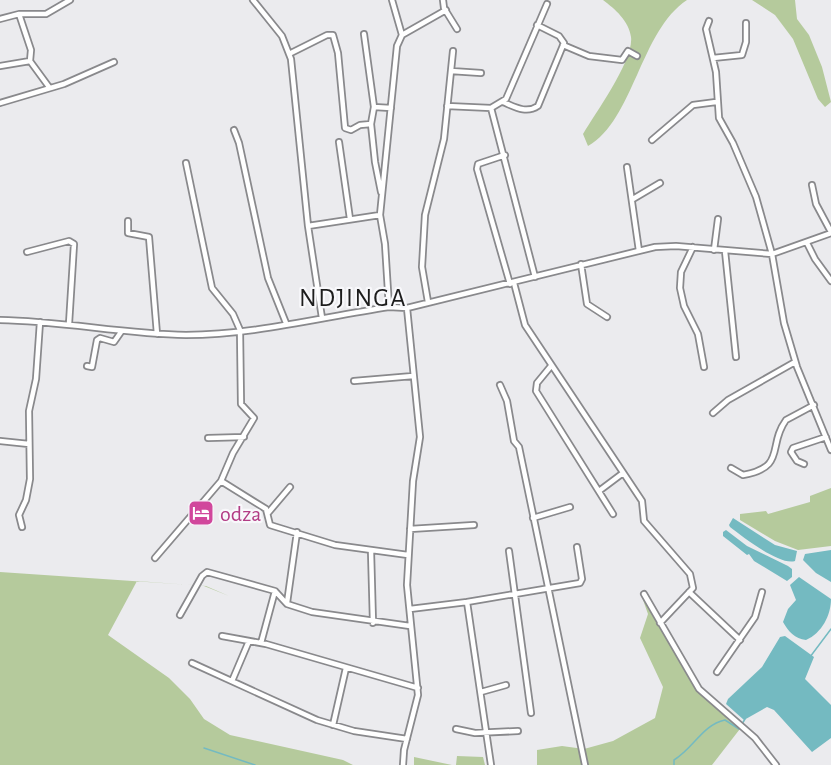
<svg xmlns="http://www.w3.org/2000/svg" width="831" height="765" viewBox="0 0 831 765" font-family="'Alegreya Sans',sans-serif">
<rect width="100%" height="100%" fill="#ebebee"/>
<!-- green -->
<path fill="#b5ca9c" d="M603 0H687C640 31 634 120 588 146L583 134C596 112 634 60 631 37 629 21 615 9 603 0Z
M752 0H795L797 19 809 35 822 67 831 102 825 107 818 99 793 39 775 15Z
M831 488V546L798 550 775 541 740 520V514L766 511 768 514 810 502V496Z
M0 572 206 586 229 596 204 586 137 581 108 635 169 678 190 699 204 719 230 735 343 760 353 765H0Z
M645 596 699 689 743 725 712 765H537V750L562 746 584 749 613 741 655 718 663 687 640 638 648 614 642 597Z
M457 756 483 757 485 765H456Z
M414 757 452 765H414Z"/>
<!-- water -->
<path fill="#74bac1" d="M733 518 775 545 797 551 795 561C780 566 743 537 730 527L729 525Z
M726 530 747 546 788 566 792 569V577L787 581 754 561 749 554 747 555 723 536V532Z
M831 550V582L816 573 803 560 805 554Z
M799 577 831 599C831 615 822 633 806 640 795 639 788 631 783 622L788 609 796 600 790 585Z
M785 636 814 657 805 679 831 705V738L812 752 774 710 767 707 744 720 726 704 728 699 762 667 780 637Z"/>
<g fill="none" stroke-linecap="round" stroke-linejoin="round">
<!-- stream -->
<path stroke="#74bac1" stroke-width="1.5" d="M810 657 831 629
M204 748 255 765
M674 765V760C694 748 702 725 725 720L739 729 745 719"/>
<!-- minor casing -->
<g stroke="#89898c" stroke-width="8">
<path id="minor" d="M253 0 282 36 291 59 308 226 322 318
M392 0 402 35
M443 0 444 8 457 29
M19 14 31 50 30 61 49 87
M0 19 19 14H46L70 0
M709 21 706 29 716 72 719 118 733 143 756 197 772 254 784 323 797 367 831 450
M364 34 374 107 371 124 375 162 381 192
M563 45 589 56 622 60 628 51 637 56
M289 54 327 35H333L338 53 345 128 351 130 360 125 371 124
M713 58 742 55 746 42V23
M0 66 30 61
M451 71 481 73
M503 102C515 107 526 114 538 106L564 43 559 36 537 25
M0 103 64 84 114 62
M447 106 491 108
M374 107 391 108
M234 130 239 143 268 278 286 323
M652 140 693 105 716 102
M339 142 350 219
M505 155 478 164 477 169 510 284
M627 167 639 251
M812 185 816 204 831 232
M633 199 660 183
M128 221V233L149 237 157 334
M308 226 380 215
M807 243 815 259 831 281
M693 247 681 272 680 288 684 306 698 334 704 367
M714 250 718 219
M725 251 736 357
M27 252 69 241 74 244 69 324
M581 264 587 304 607 317
M535 277 491 108 506 99 547 4
M514 283 525 325 642 501 644 521 690 574 693 588 660 623
M428 302 422 267 425 215 444 139 453 51
M389 307 385 244 380 215 397 46 402 35 446 10
M0 320C63 321 123 334 186 335 253 335 322 317 389 307L407 308 655 247 676 246 772 254 831 233
M87 366 92 367 97 340 100 338 114 342 121 332
M551 366 537 383 536 391 613 514
M354 381 413 376
M500 385 507 401 514 441 519 447 585 765
M713 413 728 400 795 362
M208 438 244 437
M0 441 29 444
M804 464 797 461 791 452 793 448 826 437
M731 468 743 475C787 467 767 446 786 420L814 405
M221 481 266 509 270 525 335 545 408 555
M599 491 623 473
M268 513 290 487
M533 518 570 507
M22 527 19 515 26 500 30 479 29 411 36 379 40 322
M410 529 474 525
M371 551 373 623
M509 551 531 713
M155 558 221 481 233 453 254 418 241 404 240 330 233 314 212 288 186 163
M689 592 740 640
M644 594 699 689 755 738 776 765
M467 602 580 583 582 579 577 547
M287 603 297 532
M410 609 467 602 491 765
M180 615 202 576 207 572 275 591 287 604 312 612 410 626
M222 636 266 644 418 688
M261 643 275 591
M192 663 317 720 354 731 407 739
M717 672 755 617 762 592
M232 681 249 641
M481 692 506 685
M333 725 346 668
M456 729 475 733 518 731
M403 765 404 750 418 695 407 585 413 481 420 437 407 308"/>
</g>
<!-- minor -->
<use href="#minor" stroke="#fff" stroke-width="4.5"/>
</g>
<!-- icons -->
<defs>
<g id="hotel-square" transform="scale(1.35)"><rect x="-9" y="-9" width="18" height="18" rx="4" fill="#d1479c" stroke="#f8f8fb"/><path d="M-6-4.5h1.5V1H6V5H4.5V3h-9V5H-6ZM-4 0a1.8 1.8 0 1 1 3.6 0ZM.5 0V-2.5h3Q6-2.5 6 0Z" fill="#fff"/></g>
</defs>
<g fill-rule="evenodd">
<use href="#hotel-square" x="201" y="513"/>
</g>
<g text-anchor="middle" stroke-width="4.5" stroke-linejoin="round" paint-order="stroke">
<!-- hotel labels -->
<g font-size="22" fill="#b23c85" stroke="#f8f8fb" text-anchor="start">
<text x="220" y="521">odza</text>
</g>
<!-- quarter labels -->
<g font-size="26" letter-spacing="1.5" fill="#1d1d1d" stroke="#f8f8fb">
<text x="353" y="306">NDJINGA</text>
</g>
</g>
</svg>
